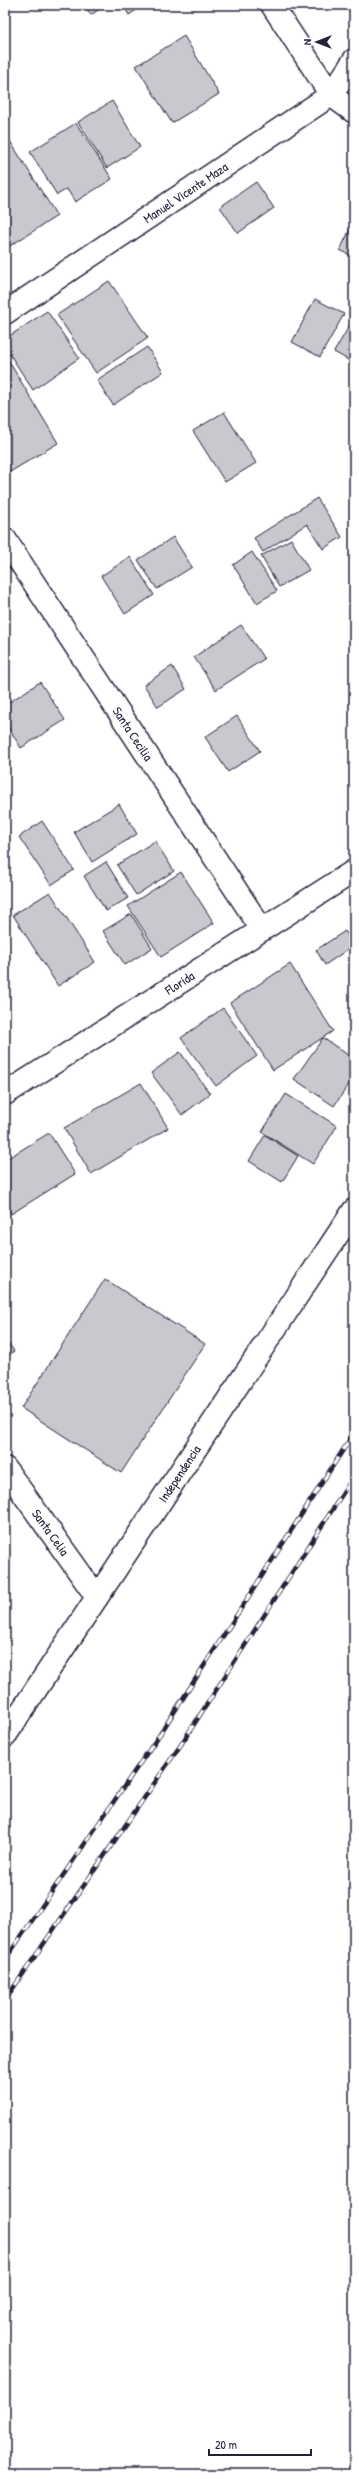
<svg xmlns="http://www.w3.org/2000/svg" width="359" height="2479" viewBox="0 0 359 2479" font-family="'Patrick Hand',sans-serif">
<rect width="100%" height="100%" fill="#fff"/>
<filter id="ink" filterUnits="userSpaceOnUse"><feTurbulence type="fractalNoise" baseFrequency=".025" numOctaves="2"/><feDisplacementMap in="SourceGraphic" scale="8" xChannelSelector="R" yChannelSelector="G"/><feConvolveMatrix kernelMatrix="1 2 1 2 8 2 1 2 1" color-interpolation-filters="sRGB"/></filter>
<g filter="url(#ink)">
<!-- building -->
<path fill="#c8c8cf" stroke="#22223b" d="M84 5H105L91 15Z
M123 5H144L129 15Z
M184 36 219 94 172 123 136 66Z
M112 101 140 147 107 168 78 122Z
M76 123 112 179 75 202 67 189 57 195 30 152Z
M5 133 57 216 5 249Z
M256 182 274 208 238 233 220 207Z
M354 221V252L352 256 340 250Z
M109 281 148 338 96 373 57 315Z
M315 299 344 314 320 357 292 342Z
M47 311 79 358 33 390 5 347V339Z
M354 318V358L352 362 334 352Z
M147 347 163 372 113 405 97 380Z
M5 355 58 443 10 472 5 465Z
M224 412 256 463 225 482 193 431Z
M317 498 342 537 323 549 307 524 263 552 254 538Z
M173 537 192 567 157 589 138 560Z
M291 539 309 570 279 587 261 556Z
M252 552 277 591 257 603 233 565Z
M130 557 154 595 125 614 101 576Z
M241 625 264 659 216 690 194 657Z
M172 666 186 689 158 707 144 685Z
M40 682 65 720 21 748 5 722V705Z
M237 716 260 751 228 772 205 737Z
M119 804 137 834 92 862 74 832Z
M42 821 74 870 51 885 19 837Z
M155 841 174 871 136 895 117 865Z
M106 862 128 898 106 911 84 876Z
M181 872 214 923 161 957 128 906Z
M50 892 95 962 58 986 13 915Z
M131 914 152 948 125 965 103 931Z
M345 931 354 945 325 965 316 950Z
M290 964 333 1031 273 1070 230 1003Z
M223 1008 257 1056 216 1086 181 1038Z
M323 1038 354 1059V1077L334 1106 294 1079Z
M180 1052 210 1094 182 1115 151 1073Z
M141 1083 168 1128 91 1174 64 1128Z
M286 1094 337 1126 313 1164 262 1132Z
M49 1133 75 1174 11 1214 5 1204V1160Z
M265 1135 298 1156 282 1182 249 1161Z
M105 1279 205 1344 121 1473 21 1408Z
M5 1339 14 1351 5 1358Z"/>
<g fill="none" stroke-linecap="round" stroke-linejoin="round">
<!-- minor casing -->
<g stroke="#22223b" stroke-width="25">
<g id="minor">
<path d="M272 5 331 95 354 112"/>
<path id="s1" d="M5 313 331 95 354 60"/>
<path id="s2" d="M5 539 261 928"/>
<path id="s3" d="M5 1094 354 871"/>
<path id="s4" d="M5 1468 97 1597"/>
<path id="s5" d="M5 1736 354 1210"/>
</g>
</g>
<!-- minor -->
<use href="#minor" stroke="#fff" stroke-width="22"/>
<!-- rail casing -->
<g stroke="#22223b" stroke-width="4.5">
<path id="rail" d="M5 1960 160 1734 354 1433
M5 2000 180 1746 354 1476"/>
</g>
<!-- rail -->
<use href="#rail" stroke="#fff" stroke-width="3" stroke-dasharray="9" stroke-linecap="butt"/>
</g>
</g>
<g text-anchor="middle" stroke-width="3" stroke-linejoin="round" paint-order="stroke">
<!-- street labels -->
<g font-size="13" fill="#22223b" stroke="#fff">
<text dy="5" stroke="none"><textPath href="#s1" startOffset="217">Manuel Vicente Maza</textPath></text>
<text dy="5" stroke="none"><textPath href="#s2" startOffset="233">Santa Cecilia</textPath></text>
<text dy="5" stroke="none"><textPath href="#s3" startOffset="207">Florida</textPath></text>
<text dy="5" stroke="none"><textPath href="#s5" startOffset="315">Independencia</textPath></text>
<text dy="5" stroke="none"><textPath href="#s4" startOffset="79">Santa Celia</textPath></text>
</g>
</g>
<!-- margin -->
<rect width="359" height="2479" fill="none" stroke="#fff" stroke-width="20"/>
<rect x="10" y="10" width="339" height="2459" fill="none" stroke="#22223b" stroke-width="1.5" filter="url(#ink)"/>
<!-- north arrow -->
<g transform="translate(317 42) rotate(270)" stroke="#ffffff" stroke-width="3" paint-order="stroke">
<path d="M0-3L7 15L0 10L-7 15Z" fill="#22223b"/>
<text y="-6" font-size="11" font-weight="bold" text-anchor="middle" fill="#22223b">N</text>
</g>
<!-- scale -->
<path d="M209 2449v6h102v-6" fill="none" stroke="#22223b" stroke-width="2"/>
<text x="215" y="2449" font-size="12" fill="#22223b" stroke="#ffffff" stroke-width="3" paint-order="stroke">20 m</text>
</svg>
